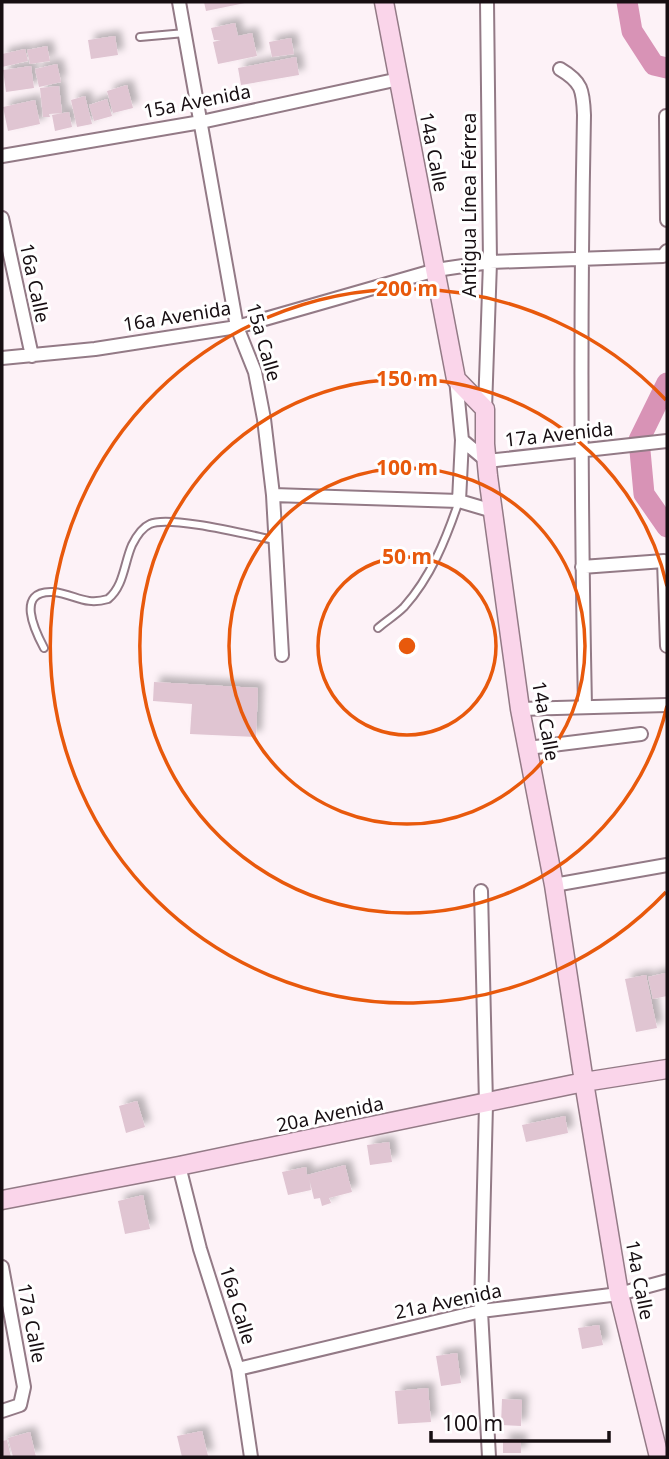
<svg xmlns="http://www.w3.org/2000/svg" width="669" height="1459" viewBox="0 0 669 1459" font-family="'Noto Sans',sans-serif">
<defs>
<filter id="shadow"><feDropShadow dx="6" dy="-6" stdDeviation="3.5" flood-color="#0004"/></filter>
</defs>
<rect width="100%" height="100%" fill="#fdf2f7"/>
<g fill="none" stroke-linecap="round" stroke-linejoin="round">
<!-- river -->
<path stroke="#d893b6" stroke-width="21" d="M627 2 632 31 654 65 667 68
M667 383 639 440 644 494 667 527"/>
</g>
<!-- building -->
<path fill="#e0c5d2" filter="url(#shadow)" d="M204 2H245V3L206 11Z
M235 23 238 36 252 33 257 56 218 64 213 42 221 40H214L211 28Z
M115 36 118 55 91 59 88 40Z
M291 38 294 54 272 57 269 42Z
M47 46 50 61 30 64 27 50Z
M25 49 28 61 2 67V54Z
M296 57 299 75 241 85 238 68Z
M57 64 61 82 39 87 35 69Z
M31 66 34 88 6 92 3 70Z
M127 85 133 108 113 113 107 91Z
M59 86 62 113 49 114 50 117H43L40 88Z
M85 96 92 124 77 127 71 100Z
M107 99 112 116 94 121 89 105Z
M35 100 40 124 8 131 3 107Z
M69 112 72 127 55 131 52 115Z
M154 682 258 688 256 737 190 734 192 704 153 701Z
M665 973 667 996 653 999 648 977Z
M646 975 657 1028 636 1032 625 979Z
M137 1101 145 1127 126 1133 119 1106Z
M565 1116 568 1133 526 1142 522 1125Z
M389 1142 392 1162 370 1165 367 1145Z
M345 1165 352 1192 329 1198 331 1203 322 1206 320 1198 314 1199 309 1178 311 1190 288 1195 282 1172 306 1167 307 1175Z
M143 1195 150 1229 125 1234 118 1201Z
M599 1325 603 1345 582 1349 578 1328Z
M457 1353 461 1383 441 1386 436 1356Z
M428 1388 431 1422 398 1424 395 1391Z
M502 1399 522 1400 521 1426 501 1425Z
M202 1431 208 1456 182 1457 177 1436Z
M30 1432 36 1457H13L8 1438Z
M503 1439H521V1453H503Z
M7 1440 11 1457H2V1441Z"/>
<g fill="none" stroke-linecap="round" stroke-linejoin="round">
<!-- lane casing -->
<g stroke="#937a86" stroke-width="10">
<path id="lane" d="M140 37 185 33
M378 628C386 621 396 615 404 607 431 577 446 539 459 501
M44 648C35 631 15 590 53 592 75 594 84 606 108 599 124 586 124 563 132 545 136 537 141 528 150 524 169 515 249 535 274 540"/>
</g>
<!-- street casing -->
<g stroke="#937a86" stroke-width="16">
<path id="street" d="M179 2 237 327 255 372 264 419 273 495 282 655
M560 69C582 82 583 90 584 115 580 312 581 510 585 707
M666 116 667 220
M2 156 201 122 399 79
M2 218 32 356
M2 358 95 349 237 327 436 270 490 262 663 256 667 251
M485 409 490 262 487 2
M462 440 487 461 667 441
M273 495 459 501 462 440 456 379
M459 501 493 511
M582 567 664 561 667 646
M520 709 667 705
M528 748 641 734
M554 885 667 865
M481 891 486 1104 481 1311 489 1457
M179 1166 200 1249 238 1369 251 1457
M2 1267 24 1387 20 1405 2 1411
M238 1369 481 1311 619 1294 667 1281"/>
</g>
<!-- secondary casing -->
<g stroke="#937a86" stroke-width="21">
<path id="secondary" d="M384 2 456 379 485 409V444L488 476 520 709 554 885 584 1082 619 1294 659 1457
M2 1200 179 1166 584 1082 667 1069"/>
</g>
<!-- lane -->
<use href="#lane" stroke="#fff" stroke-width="6"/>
<!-- street -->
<use href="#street" stroke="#fff" stroke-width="12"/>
<!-- secondary -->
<use href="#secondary" stroke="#fad5ea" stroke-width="18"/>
</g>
<!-- distance rings -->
<g fill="none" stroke="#e8590c" stroke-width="3.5">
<circle cx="407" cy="646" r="89"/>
<circle cx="407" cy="646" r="178"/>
<path d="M667 706A267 267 0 1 1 667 586"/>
<path d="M666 892A357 357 0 1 1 666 400"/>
</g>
<g text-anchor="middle" stroke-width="6" stroke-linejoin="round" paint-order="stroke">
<!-- street labels -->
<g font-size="19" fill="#170e12" stroke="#fff">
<text transform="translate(197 101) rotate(-11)" y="7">15a Avenida</text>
<text transform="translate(434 152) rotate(79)" y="7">14a Calle</text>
<text transform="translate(469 205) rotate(-90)" y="7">Antigua Línea Férrea</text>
<text transform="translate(35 283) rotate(78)" y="7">16a Calle</text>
<text transform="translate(177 316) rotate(-9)" y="7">16a Avenida</text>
<text transform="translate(264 342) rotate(74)" y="7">15a Calle</text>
<text transform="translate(559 434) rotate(-6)" y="7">17a Avenida</text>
<text transform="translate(546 721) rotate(80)" y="7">14a Calle</text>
<text transform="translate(330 1114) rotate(-12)" y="7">20a Avenida</text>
<text transform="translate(640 1280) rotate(79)" y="7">14a Calle</text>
<text transform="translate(448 1301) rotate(-12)" y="7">21a Avenida</text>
<text transform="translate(238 1305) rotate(73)" y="7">16a Calle</text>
<text transform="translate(32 1323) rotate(79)" y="7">17a Calle</text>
</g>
</g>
<circle cx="407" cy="646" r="10" fill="#e8590c" stroke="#fff" stroke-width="3.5"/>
<g font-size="21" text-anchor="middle" font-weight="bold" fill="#e8590c" stroke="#fff" stroke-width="6" stroke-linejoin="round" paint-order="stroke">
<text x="407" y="296">200 m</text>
<text x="407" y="386">150 m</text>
<text x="407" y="475">100 m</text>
<text x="407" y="564">50 m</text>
</g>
<!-- border -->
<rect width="669" height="1459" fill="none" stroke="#170e12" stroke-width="7"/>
<!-- scale -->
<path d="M431 1431v10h178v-10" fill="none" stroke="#170e12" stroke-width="3.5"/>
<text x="442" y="1431" font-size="21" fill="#170e12" stroke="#ffffff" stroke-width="5" paint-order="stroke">100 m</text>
</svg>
